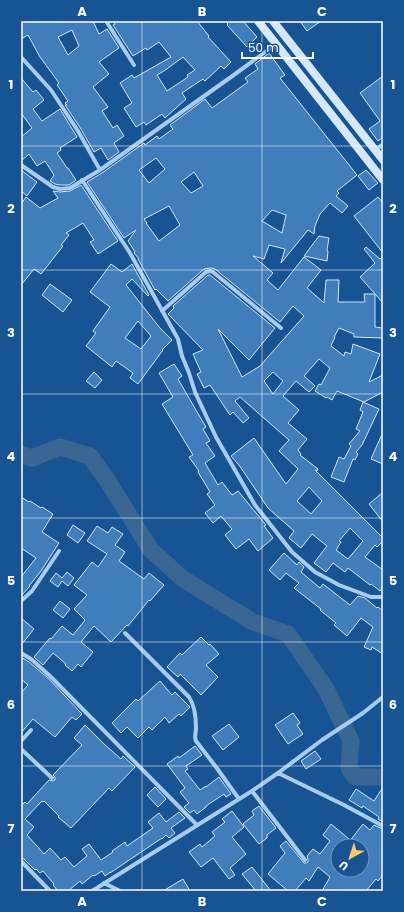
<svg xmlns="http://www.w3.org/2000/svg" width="404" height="912" viewBox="0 0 404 912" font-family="Poppins,sans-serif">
<rect width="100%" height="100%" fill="#185493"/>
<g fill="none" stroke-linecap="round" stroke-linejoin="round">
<!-- river -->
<path stroke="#3a6693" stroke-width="17" d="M21 454 32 458 60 447 90 456 107 480 151 550 183 579 253 622 288 634 326 689 351 741 349 768 355 777H383"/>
</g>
<!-- building -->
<path fill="#407dba" stroke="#cee5fb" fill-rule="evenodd" d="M21 21H93L99 34 107 29 119 48 99 62 109 74 93 87 108 107 102 111 113 128 117 125 124 136 114 143 119 152 108 160 101 148 94 152 81 129 65 105H67L65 103 68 101 57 85 59 83 40 57 28 35 21 39ZM72 30 79 46 68 55 58 37Z
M113 21H197L209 36 208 37 231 62 224 69 221 66 205 81 203 79 182 93 186 99 165 118 162 114 146 125 144 122 136 127 124 108 132 103 120 83 132 75 134 78 171 57 159 42 147 50 146 48 133 56 113 25 115 24ZM183 57 195 70 187 75 188 77 167 91 157 75 164 71Z
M225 21H243L257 37 247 47 227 25 228 24Z
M300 21H321L307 31Z
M269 53 285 75 280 78 357 175 337 191 339 193 336 196 348 206 342 213 330 203 320 214 315 226 314 234 308 230 281 263 285 249 269 245 264 259 253 256 273 273 267 280 278 290 304 257 321 270 307 288 324 303 326 280H339L338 302H365L364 294H375V327L383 328V338L354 337V334L339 328 334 337H335L331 346 344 356 345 352 351 354 353 344 380 354 369 382 383 375V392L364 402 337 391 332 400 327 397 326 398 315 391 319 384 321 385 330 368 319 359 304 376 315 386 309 392 296 381 283 396 299 410 288 423 307 439 298 450 301 454 300 455 318 469 317 471 315 470 383 538V541L377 547 375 545 365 557 383 570V586L380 591 371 584 370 585 348 568 345 572 333 563 326 572 314 563 327 546 312 534 301 548 289 538 294 531 268 508 239 465 231 456 254 438 286 484 298 469 279 451 289 440 240 397 235 401 249 418 243 423 233 412 230 415 210 385 204 388 197 374 201 372 193 354 203 350 168 314 174 308 173 306 208 275H210L275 328 249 360 218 329 242 377 260 366 304 316 293 306 280 322 215 269 211 268 204 269 168 301 156 289 155 290 138 259H139L134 253 135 252 128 241 136 230 124 238 87 182 102 173 144 143 145 145 157 136 159 139 173 129 170 125 205 99 212 108 248 82 245 78 258 69 255 64ZM156 158 165 169 149 183 139 170ZM194 172 203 186 191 193 181 182ZM169 206 180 225 159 241 146 223H147L144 219ZM272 210 286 215 282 233 262 221ZM273 372 283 381 273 394 264 381ZM309 487 322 501 311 514 297 501ZM350 528 363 541 348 559 336 550 341 542 339 541Z
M383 76V137L378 141 369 129 380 121 360 93Z
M21 78 33 92 36 90 44 100 33 109 42 121 60 109 77 137 60 148 61 150 57 153 67 168H68L76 180 69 185H60L55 184 50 181 54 175 45 161 37 166 29 154 21 161V137L32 128 21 113Z
M21 170 37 182 27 196 21 191Z
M366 170 378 183 369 190 358 176Z
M81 185 118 241 98 254 90 242 94 240 83 223 66 233 69 235 61 245 63 246 41 274 34 269 21 285V204L26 197 40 208 58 198 53 191 60 192 70 191Z
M378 197 383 203V253L354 216Z
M319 236 329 238 327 250 328 251 327 261 304 256Z
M366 247 380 259 383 256V303L360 277 375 263 364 249Z
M111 264 122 272 132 264 149 295 148 296 132 279 126 285 160 328 172 340 162 350H163L138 384 130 378 133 373 116 361 112 367 86 346 96 333 93 331 110 307 90 292ZM138 321 151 336 141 349 125 338Z
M50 284 72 300 63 312 42 295Z
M174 364 182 376 178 379 200 417 206 427 203 429 210 441 206 443 215 456 205 463 218 485 222 482 232 495 238 491 266 525 264 526 273 538 258 551 249 539 236 549 225 535 232 529 221 516 213 523 205 513 215 505 207 494 210 492 198 472 199 471 189 457 193 455 162 404 173 397 159 373Z
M94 372 102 380 95 388 86 381Z
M363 402 379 409 362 445 356 452 358 454 355 460 353 459 344 482 331 477 339 457 344 459 351 446 349 444 360 431 356 429 363 412 360 410Z
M383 432V464L371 459Z
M383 492V522L369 504Z
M21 497 29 502 30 501 41 508 42 507 53 514 42 532 59 543 41 571 29 586H30L21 596V577L36 558 21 548Z
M73 525 85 533 78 543 67 535Z
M97 526 108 533 112 527 123 534 115 545 125 552 119 561 144 579 149 573 164 585 150 601 149 600 128 626 127 625 111 642 94 626 81 642 93 652 81 667 78 664 72 671 65 665 66 664 53 653 43 665 34 657 50 638 51 639 62 626 73 635 85 620 74 609 87 595 74 585 92 562 98 567 107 554 87 541Z
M284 553 297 565 299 562 304 567 301 572 320 588 323 584 350 605 358 596 365 598 377 608 378 607 383 611V654L372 647 371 650 364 647 373 627 361 618 347 636 334 625 336 623 320 610 321 609 294 588 299 583 286 573 280 580 269 570Z
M67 572 74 578 68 586 62 581 58 587 50 581 56 573 62 578Z
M60 601 70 609 63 618 53 610Z
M21 618 34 629 21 645Z
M201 637 209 645 210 644 219 654 206 665 218 677 201 695 180 674 178 677 167 667 180 653 182 655Z
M21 657 29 662 48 678 82 714 76 720 72 717 55 737 33 719 21 733V693L28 685 21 679Z
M160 681 172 695 175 692 190 707 181 716 179 714 169 723 165 717 152 730 149 727 138 738 127 727 121 733 112 723 136 699 138 701Z
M293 713 300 723 297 725 303 734 288 744 275 725Z
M229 724 239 737 223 750 212 736Z
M85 725 104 744 121 759 123 756 135 767 112 791 109 788 71 828 58 817 59 816 44 801 43 802 42 801 25 819 34 827 27 835 44 854 50 848 61 860 65 857 74 867 87 856 82 849 89 844 101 860 113 852 112 851 125 842 127 846 153 828 148 822 159 813 166 822 179 812 185 818 171 828 175 833 169 838 166 835 162 839V838L110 873V872L105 876 102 871 94 876 93 875 82 884 80 881 68 891H58L53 885 54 884 43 871 40 873 36 869 35 870 24 859 21 858V806L25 802 27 804 49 780 53 781 55 780V777L53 775 82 745 74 738Z
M195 746 202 755 186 766 188 769 185 771 200 790 206 786V787L219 777 231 794 226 797 224 794 206 806V807L197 814 194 810 190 813 184 807 189 803 180 792 185 788 167 764 178 756 179 758Z
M315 751 321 759 306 769 301 761Z
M155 787 166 799 158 807 147 795Z
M383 787V822L378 819 379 817 363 806 362 808 349 800 356 789 374 801Z
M259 806 276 828 267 835V838L259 844 243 824 254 815 252 811Z
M232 811 244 827 232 837 246 854 230 868 235 875 229 879 213 858 201 867 189 852 200 844 202 847 215 836 212 832 225 822 222 819Z
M331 824 349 839 344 846H338V870H362V846H346L363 824 370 830 374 825 383 829V875L378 881 376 879 366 891H322L330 877 318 867 309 881 306 878 295 891H288L268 874 285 853 280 846 286 841 304 863H306L308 862V859L307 856 313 849 320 854 330 841 323 835Z
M252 867 271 891H256L242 874Z
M183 879 190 891H163Z"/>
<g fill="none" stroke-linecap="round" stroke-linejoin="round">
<!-- street -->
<path stroke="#a7ccf0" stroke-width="4" d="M106 21 134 65
M21 57 51 90 78 131 100 170
M376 150 383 144
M21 165 53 187 60 189 70 188 100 170 231 77 276 44
M82 180 130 253 178 339 182 356 189 373 195 392 216 437 255 505 292 552 315 572 339 585 371 597H383
M162 311 206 272 210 271 213 272 281 328
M21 601 32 591 59 551
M125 633 189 697C195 706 196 717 196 728 196 733 194 737 196 741L216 767 239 799
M21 653 31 659 50 676 197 825
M21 741 31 730
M21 749 52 778
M278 773 344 805 383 826
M252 791 305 860
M21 861 50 891
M104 883 120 891
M92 891 252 791 278 773 322 740 363 713 383 697"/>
<!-- secondary -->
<path stroke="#d5e8fb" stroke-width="8" d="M258 21 383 180
M273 21 383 160"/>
</g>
<!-- grid -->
<path fill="none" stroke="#fff" stroke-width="1" stroke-opacity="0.55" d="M142 21V891M262 21V891M21 146H383M21 270H383M21 394H383M21 518H383M21 642H383M21 766H383"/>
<!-- border -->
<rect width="404" height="912" fill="none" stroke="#185493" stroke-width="44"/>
<!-- north arrow -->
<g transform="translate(350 858) rotate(219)"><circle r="19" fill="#185493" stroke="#7498be"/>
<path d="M0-3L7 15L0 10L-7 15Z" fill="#ffcb66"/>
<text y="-6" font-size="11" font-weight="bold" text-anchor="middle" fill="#ffffff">U</text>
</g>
<!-- scale -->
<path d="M242 52v6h71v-6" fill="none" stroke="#ffffff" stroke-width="2"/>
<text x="248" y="52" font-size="12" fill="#ffffff" stroke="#185493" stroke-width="3" paint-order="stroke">50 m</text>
<rect x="22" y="22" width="360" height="868" fill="none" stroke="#fff" stroke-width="1.5"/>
<g font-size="13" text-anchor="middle" font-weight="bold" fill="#fff">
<text x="82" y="16">A</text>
<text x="202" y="16">B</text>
<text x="322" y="16">C</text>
<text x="11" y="89">1</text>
<text x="393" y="89">1</text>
<text x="11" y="213">2</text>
<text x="393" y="213">2</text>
<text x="11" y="337">3</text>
<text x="393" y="337">3</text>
<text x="11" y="461">4</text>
<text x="393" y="461">4</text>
<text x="11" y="585">5</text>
<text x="393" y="585">5</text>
<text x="11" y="709">6</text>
<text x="393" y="709">6</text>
<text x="11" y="833">7</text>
<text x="393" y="833">7</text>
<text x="82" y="906">A</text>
<text x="202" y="906">B</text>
<text x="322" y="906">C</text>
</g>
</svg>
